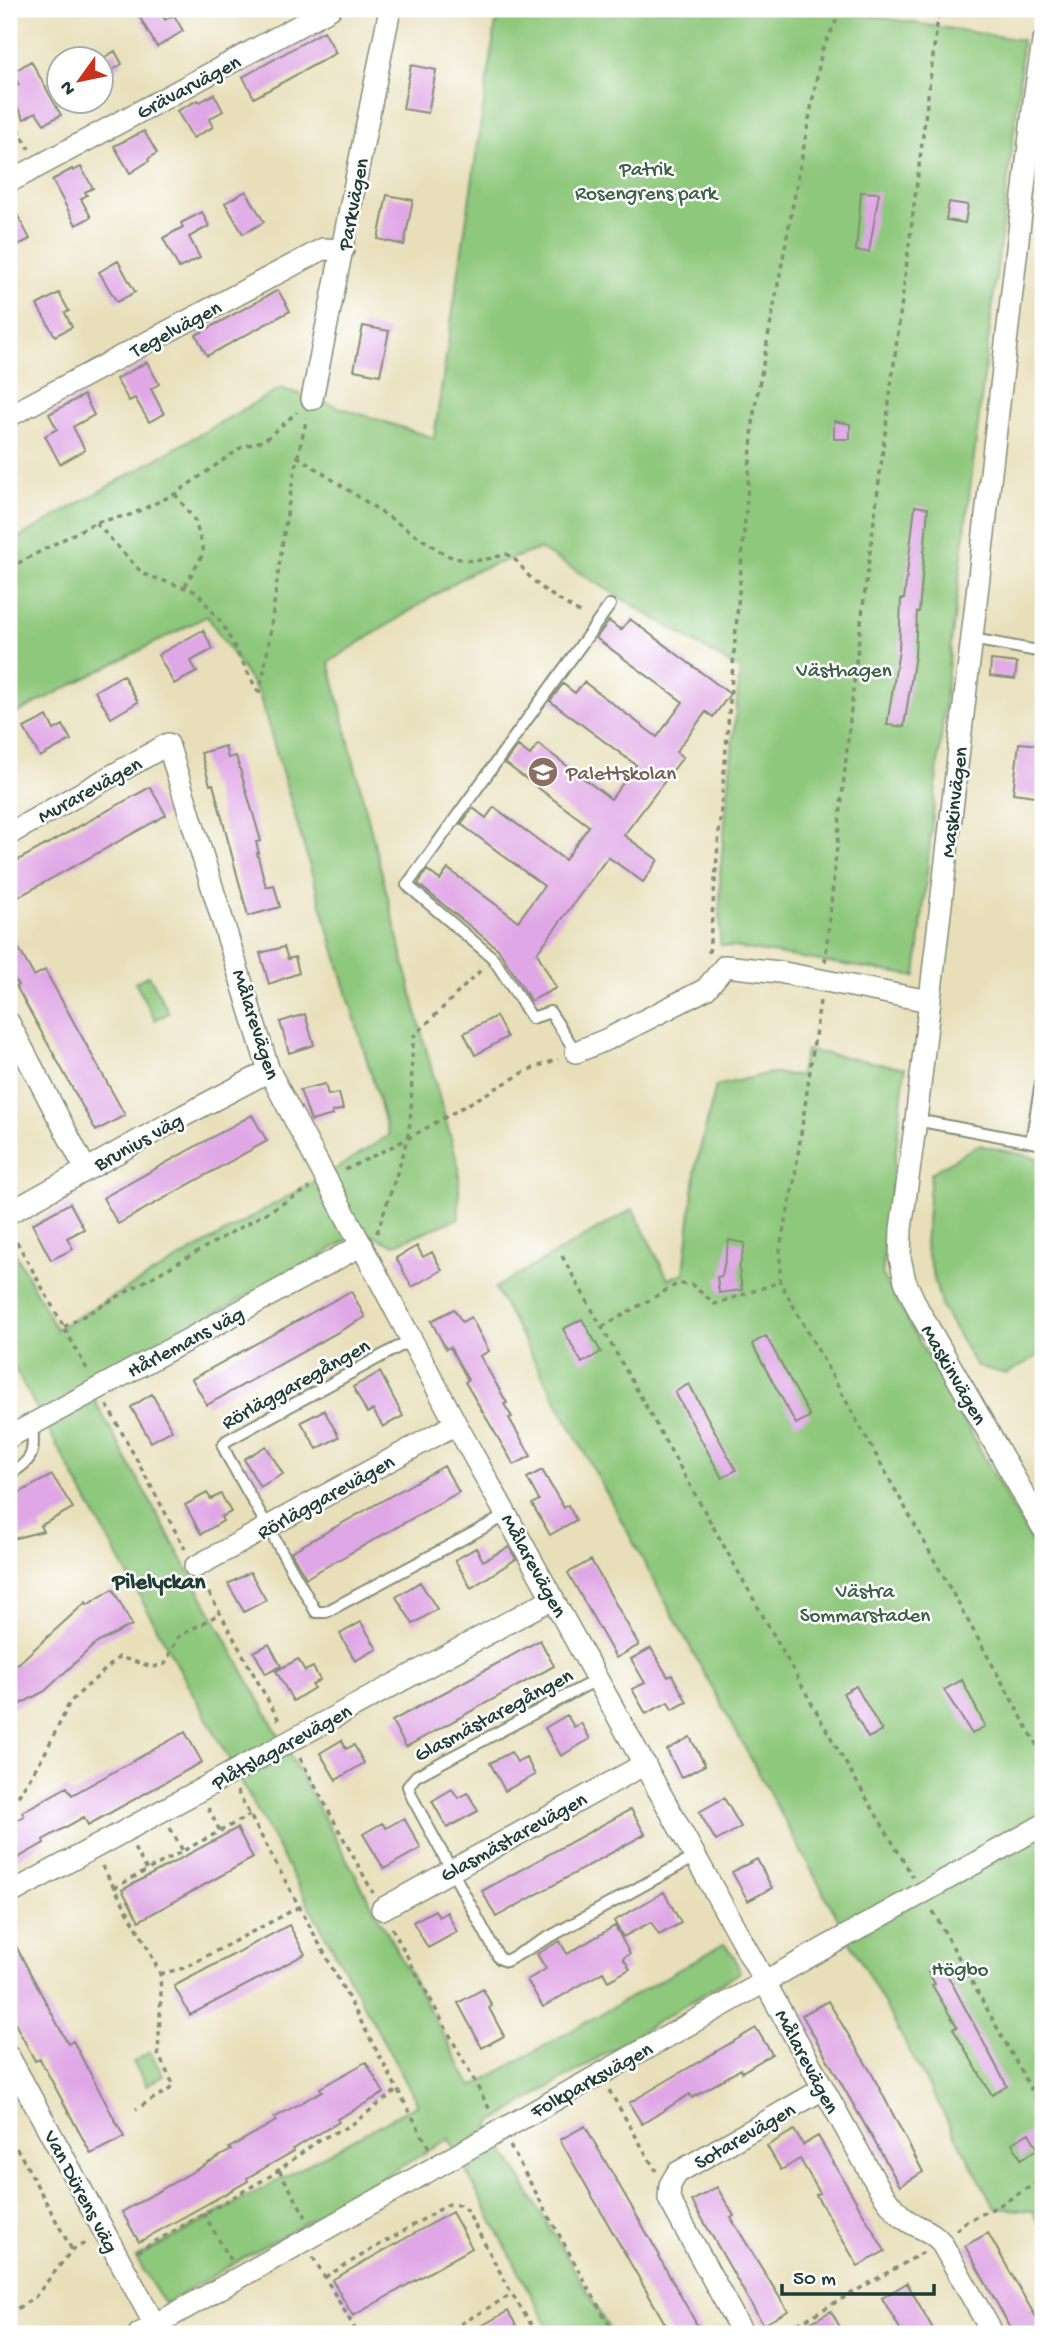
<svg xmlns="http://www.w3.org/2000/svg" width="1052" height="2343" viewBox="0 0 1052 2343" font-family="'Gochi Hand',sans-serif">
<rect width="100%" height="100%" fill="#fff"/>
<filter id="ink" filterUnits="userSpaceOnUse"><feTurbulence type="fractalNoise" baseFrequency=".0143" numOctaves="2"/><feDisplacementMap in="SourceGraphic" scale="14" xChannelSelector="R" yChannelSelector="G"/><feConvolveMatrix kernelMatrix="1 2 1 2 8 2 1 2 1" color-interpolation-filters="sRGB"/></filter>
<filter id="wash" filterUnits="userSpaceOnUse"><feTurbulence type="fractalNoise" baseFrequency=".00686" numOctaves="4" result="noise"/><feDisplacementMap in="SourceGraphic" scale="28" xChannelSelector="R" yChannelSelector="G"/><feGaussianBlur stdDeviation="1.57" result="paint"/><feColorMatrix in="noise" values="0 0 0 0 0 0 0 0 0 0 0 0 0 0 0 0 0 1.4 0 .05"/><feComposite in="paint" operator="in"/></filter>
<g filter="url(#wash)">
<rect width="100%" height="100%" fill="#e8dfba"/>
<!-- green -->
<path fill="#8ec87c" stroke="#568258" stroke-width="2" d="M498 9H858V14L1022 40 1019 89 949 661 916 976 720 945V874L740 670 540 549 472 572 329 662 423 1038 459 1168V1218L393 1245 362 1231 323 1255 85 1383 472 2087 724 1944 734 1956 740 1972 489 2124 612 2334H552L449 2139 164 2304 136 2258 418 2104 9 1358V1242L56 1329 334 1170 389 1135 259 694 207 616 9 717V543L281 388 434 438Z
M149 975 169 1013 155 1020 135 982Z
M806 1050 905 1068 882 1275 1043 1562V2230L1033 2211 995 2208 495 1288 633 1209 668 1279 684 1273 696 1165 716 1086 770 1073 799 1076Z
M978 1145 1043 1159V1353L1006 1374 976 1366 942 1308 925 1245 931 1173Z
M150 2052 163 2076 146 2085 133 2062Z"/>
<g id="blocks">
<!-- building -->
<path fill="#e0a7e6" d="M135 9H159L165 20 174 15 183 31 157 47Z
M324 31 336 53 254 98 243 77Z
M115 51 122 64 102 77V59Z
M31 61 61 115 44 124 36 112 24 119 9 92 19 85 12 73Z
M411 65 436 70 428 113 403 109Z
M214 94 223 111 209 119 213 127 193 138 177 111 198 100 200 102Z
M144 131 157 153 148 159 149 161 130 173 114 146Z
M81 167 93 188 85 192 87 195 81 199 91 217 76 225 52 180 72 169 73 171Z
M246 191 264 222 243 234 225 203Z
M861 192 879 193 869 252 856 251Z
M387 195 413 200 404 245 378 239Z
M9 199 30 239 9 250Z
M949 202 968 205 965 223 946 220Z
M202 212 209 226 189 237 200 258 179 268 163 238 183 227 181 223Z
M118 261 135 292 117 302 99 272Z
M278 290 290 311 207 356 196 335Z
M59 293 69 311 65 313 72 327 55 336 37 305Z
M363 326 389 331 380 375 354 370Z
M147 362 159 384 151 389 164 414 149 422 135 398 129 401 116 379Z
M84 395 94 415 73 427 85 450 60 464 45 436 57 429 49 414Z
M834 421 850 424V439H834Z
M915 506 928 508 919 612H917L915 655 904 727 887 725 899 650 901 599H904Z
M630 619 730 694 713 717 706 712 676 752 683 757 624 835 658 860 643 882 608 857 537 953 556 988 531 1001 498 949 418 884 427 870 440 880 448 869 518 921 544 886 461 824 473 808 486 818 494 807 565 860 589 826 505 763 518 746 530 755 538 744 611 799 636 765 550 701 563 684 575 693 584 682 657 737 683 702 596 638 609 621 621 630Z
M203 630 213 649 191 661 197 672 174 684 158 655Z
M991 660 1017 663 1015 679 990 676Z
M123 675 138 702 111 718 95 691Z
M47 716 54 730 63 725 71 740 40 757 24 728Z
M1019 743 1043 745 1042 797 1013 793Z
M225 746 228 758 236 756 261 841 256 842 259 853H257L266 887 274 885 280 907 248 916 213 784 210 785 201 753Z
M150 787 166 815 9 902V865Z
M9 931 34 976 45 970 125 1115 96 1131 16 986 18 985 9 969Z
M284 947 288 959 295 957 299 973 269 984 260 953Z
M305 1014 314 1045 289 1053 280 1022Z
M496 1016 507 1037 475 1055 464 1033Z
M325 1084 328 1095 339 1093 343 1109 332 1112 333 1115 311 1121 300 1090Z
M252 1115 267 1141 118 1224 103 1198Z
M70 1203 84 1229 67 1238 73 1249 51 1260 32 1224Z
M729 1240 745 1243 739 1269 742 1290 719 1293 717 1277 722 1276Z
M417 1246 423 1257 432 1252 442 1270 412 1287 396 1258Z
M351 1291 365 1317 207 1405 192 1379Z
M454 1309 462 1322 471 1317 489 1351 480 1356 507 1403 504 1404 512 1417 509 1418 531 1456 514 1465 465 1382 468 1380 450 1347 446 1349 431 1321Z
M582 1319 601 1352 582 1363 563 1329Z
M766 1336 810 1416 796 1424 752 1344Z
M380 1372 403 1416 383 1427 373 1410 367 1413 353 1387Z
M689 1384 736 1470 722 1478 675 1392Z
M152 1394 172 1430 151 1442 131 1407Z
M324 1410 339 1437 317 1449 301 1422Z
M266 1446 283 1474 260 1487 244 1459Z
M444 1466 459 1492 306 1578 291 1552Z
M542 1470 564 1508 568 1505 576 1520 550 1535 532 1504 539 1500 527 1478Z
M52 1475 73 1508 40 1526 43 1531 9 1540V1498Z
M207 1493 211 1499 221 1494 231 1512 221 1517 223 1521 201 1534 185 1505Z
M509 1547 516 1559 471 1588 455 1560 476 1548 483 1561Z
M591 1560 639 1645 616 1658 568 1573Z
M250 1572 266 1600 244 1612 228 1584Z
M420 1582 437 1609 413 1624 396 1597Z
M113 1589 132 1625 95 1644 45 1691 9 1710V1668L19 1663 86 1602 87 1605Z
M361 1622 377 1649 355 1661 340 1634Z
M540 1640 554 1666 406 1747 392 1721Z
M269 1644 281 1666 266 1674 254 1652Z
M651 1648 668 1677 672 1675 687 1702 672 1710 668 1702 646 1714 632 1689 645 1683 631 1659Z
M298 1659 305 1671 313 1667 320 1680 312 1685 314 1688 293 1701 276 1671Z
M962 1680 985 1726 972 1734 944 1690Z
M856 1686 882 1731 868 1738 843 1693Z
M567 1715 574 1727 581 1723 590 1739 561 1756 545 1728Z
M185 1732 202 1762 88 1825 84 1817 43 1840 44 1843 9 1863V1824L24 1816 22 1812 67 1787 72 1795Z
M690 1737 705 1765 681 1778 667 1750Z
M342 1740 346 1749 354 1745 364 1763 336 1780 320 1753Z
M511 1752 517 1762 526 1757 535 1775 505 1791 490 1763Z
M452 1789 458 1798 468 1793 478 1811 447 1828 432 1801Z
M724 1798 741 1827 716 1841 699 1812Z
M631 1809 645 1834 496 1917 482 1891Z
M404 1818 421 1848 384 1869 363 1834 382 1823 386 1828Z
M237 1828 253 1858 139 1921 122 1890Z
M757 1859 772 1888 748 1901 732 1872Z
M664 1892 681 1923 659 1935 651 1922 623 1937 614 1921Z
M435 1910 439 1917 447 1912 457 1932 428 1948 413 1922Z
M289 1925 305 1954 190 2015 174 1986Z
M615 1926 630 1954 623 1958 630 1969 608 1981 603 1972 543 2007 527 1980 546 1969 537 1954 560 1941 567 1954Z
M9 1933 68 2044 73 2041 124 2137 91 2154 40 2059 35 2061 9 2012Z
M942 1965 1007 2086 992 2095 953 2029 957 2027 932 1985 935 1984 928 1972Z
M483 1989 492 2006 489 2008 504 2036 482 2048 458 2003Z
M828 2001 872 2074 923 2172 900 2186 802 2015Z
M756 2028 772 2054 742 2072 741 2069 692 2098 690 2094 642 2124 629 2103Z
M366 2062 384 2093 337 2119 339 2122 293 2149 294 2151 247 2178 248 2181 139 2242 122 2212 231 2150 229 2148 276 2121 274 2118 322 2091 320 2088Z
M585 2126 660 2256 659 2257 702 2334H671L560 2140Z
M794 2130 803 2145 818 2136 885 2251 858 2266 816 2195 820 2193 800 2159 781 2170 767 2146Z
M1029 2133 1038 2149 1021 2159 1012 2143Z
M717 2187 734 2216 731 2218 788 2311 763 2325 692 2201Z
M452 2212 472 2248 353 2316 332 2280Z
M988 2233 1043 2330V2334H1014L965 2246Z
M907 2283 936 2334H903L882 2298Z
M508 2311 521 2334H467Z
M831 2311 844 2334H815L808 2324Z"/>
</g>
</g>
<g filter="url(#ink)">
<use href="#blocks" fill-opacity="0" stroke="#848e77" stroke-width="2"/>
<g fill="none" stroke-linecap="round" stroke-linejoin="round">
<!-- lane casing -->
<g stroke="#848e77" stroke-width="14">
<path id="lane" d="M972 639 1043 652
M576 1052 550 1012 532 1018 493 958 407 885 610 605
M916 1120 1043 1144
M1031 1142 1043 1071
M411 1340 226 1441 223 1446 228 1457 316 1612H326L507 1515
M9 1474C35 1460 34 1452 32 1424
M598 1679 416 1776 408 1786 412 1797 499 1958 506 1961 696 1856"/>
</g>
<!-- street casing -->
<g stroke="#848e77" stroke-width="24">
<path id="street" d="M1043 42 1035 93 916 1120 901 1229 900 1258 905 1281 919 1311 1043 1528
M9 182 330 9
M312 399 390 9
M9 416 323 249 343 250
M9 834 168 744 269 1071 456 1424 862 2158C874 2179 885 2202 904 2218 917 2229 929 2228 941 2242L993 2334
M9 1023 86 1170
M576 1052 608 1039 706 989 725 966 779 972 929 1001
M9 1213 183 1116 269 1071
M9 1437 362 1245
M195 1567 456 1424
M9 1894 553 1598
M382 1909 645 1764
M9 2057 155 2325
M139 2334 1043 1825
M743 2334 669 2199 670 2185 677 2173 823 2089"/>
</g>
<!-- path -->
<path stroke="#848e77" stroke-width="3.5" stroke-dasharray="5 5" stroke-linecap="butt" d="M9 111 29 149
M297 456 446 555C470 564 483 561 506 554 518 558 525 574 535 582 549 595 567 604 583 615
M175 494 195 521 204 552 184 588
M96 523 143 574 197 592 223 625 258 692
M9 568 96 522 130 515 175 494 242 447 265 440 297 412
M259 694C269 652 273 609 279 567 286 517 294 467 307 418
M709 953 754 412 822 50 842 9
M825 962 856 662 939 9
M820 1001 794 1182 780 1247V1282L1043 1756
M345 1170 407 1139 528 1070 558 1059
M12 1233 88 1371
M377 1233C387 1202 399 1171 407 1139 415 1105 409 1071 414 1036L481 970
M562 1256 835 1745 913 1877
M64 1327 310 1188
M602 1327 677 1284H691L715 1304 780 1282
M107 1405 185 1549
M204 1584 281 1724
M300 1758 373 1893
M237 1791 429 2148
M9 1801 19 1795 45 1753 70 1702 119 1657 153 1667 165 1664 178 1637 219 1614
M208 1808 220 1831
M170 1828 183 1851
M134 1848 147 1870
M102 1866 146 1944 160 1974 161 1995 158 2054 173 2084 170 2089 136 2109
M114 1888 250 1815
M933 1911 1043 2111
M392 1928 491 2112
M160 1974 184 1968 299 1907
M609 2090 656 2171
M9 2141 19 2152 72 2250
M510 2146 614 2334
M279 2170 306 2217
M203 2213 231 2260
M956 2230 967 2221 995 2208 1043 2179
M137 2252 272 2175 319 2140 351 2125 397 2090
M313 2257 358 2334
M325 2277 449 2204 459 2205 467 2211 512 2294 537 2334
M9 2314 35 2297 72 2250 89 2241
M443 2334 512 2294
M780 2334 924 2252"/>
<!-- lane -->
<use href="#lane" stroke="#fff" stroke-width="10"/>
<!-- street -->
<use href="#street" stroke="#fff" stroke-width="21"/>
</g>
</g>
<!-- icons -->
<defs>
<g id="school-disc" transform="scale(1.575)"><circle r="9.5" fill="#8d6e63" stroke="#fff"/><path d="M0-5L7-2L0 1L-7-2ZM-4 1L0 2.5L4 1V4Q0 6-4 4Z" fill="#fff"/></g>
</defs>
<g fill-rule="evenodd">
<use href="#school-disc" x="543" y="772"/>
</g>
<g text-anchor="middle" stroke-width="5" stroke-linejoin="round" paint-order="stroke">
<!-- street labels -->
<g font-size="21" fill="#1f3d34" stroke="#fff">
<text transform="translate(188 86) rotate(-28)" y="7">Grävarvägen</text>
<text transform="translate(352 204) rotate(-79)" y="7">Parkvägen</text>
<text transform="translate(175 328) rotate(-28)" y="7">Tegelvägen</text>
<text transform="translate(89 789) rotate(-29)" y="7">Murarevägen</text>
<text transform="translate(953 802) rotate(-83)" y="7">Maskinvägen</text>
<text transform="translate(257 1024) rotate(72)" y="7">Målarevägen</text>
<text transform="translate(138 1141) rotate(-29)" y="7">Brunius väg</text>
<text transform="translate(185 1341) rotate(-28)" y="7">Hårlemans väg</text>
<text transform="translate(955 1374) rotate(60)" y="7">Maskinvägen</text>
<text transform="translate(295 1383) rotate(-29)" y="7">Rörläggaregången</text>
<text transform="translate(325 1496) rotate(-29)" y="7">Rörläggarevägen</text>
<text transform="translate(535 1565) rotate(61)" y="7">Målarevägen</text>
<text transform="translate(493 1714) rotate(-28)" y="7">Glasmästaregången</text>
<text transform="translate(281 1746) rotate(-29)" y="7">Plåtslagarevägen</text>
<text transform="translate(513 1836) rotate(-29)" y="7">Glasmästarevägen</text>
<text transform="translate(808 2061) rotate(62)" y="7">Målarevägen</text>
<text transform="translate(591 2079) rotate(-29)" y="7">Folkparksvägen</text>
<text transform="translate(744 2135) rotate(-30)" y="7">Sotarevägen</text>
<text transform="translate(82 2191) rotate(62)" y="7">Van Dürens väg</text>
</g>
<!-- park labels -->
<g font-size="21" fill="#3b6046" stroke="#fff">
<text x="646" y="175">Patrik<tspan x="646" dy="24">Rosengrens park</tspan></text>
<text x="844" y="676">Västhagen</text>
<text x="865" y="1597">Västra<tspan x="865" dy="24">Sommarstaden</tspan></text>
<text x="960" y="1975">Högbo</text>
</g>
<!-- education labels -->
<g font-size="21" fill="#785e54" stroke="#fff" text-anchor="start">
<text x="566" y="779">Palettskolan</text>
</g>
<!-- neighbourhood labels -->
<g font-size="23" font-weight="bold" fill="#1f3d34" stroke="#fff">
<text x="159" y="1588">Pilelyckan</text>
</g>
</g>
<!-- margin -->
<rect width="1052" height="2343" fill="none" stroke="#fff" stroke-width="35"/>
<!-- north arrow -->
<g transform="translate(80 80) rotate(237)"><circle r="33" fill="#ffffff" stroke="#a5b1ae" stroke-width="2"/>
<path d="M0-5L12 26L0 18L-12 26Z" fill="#c8321e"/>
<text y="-10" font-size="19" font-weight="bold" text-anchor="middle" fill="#1f3d34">N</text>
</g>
<!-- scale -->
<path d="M782 2284v10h152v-10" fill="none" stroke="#1f3d34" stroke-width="3.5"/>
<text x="793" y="2284" font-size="21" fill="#1f3d34" stroke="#ffffff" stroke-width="5" paint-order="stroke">50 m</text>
</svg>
